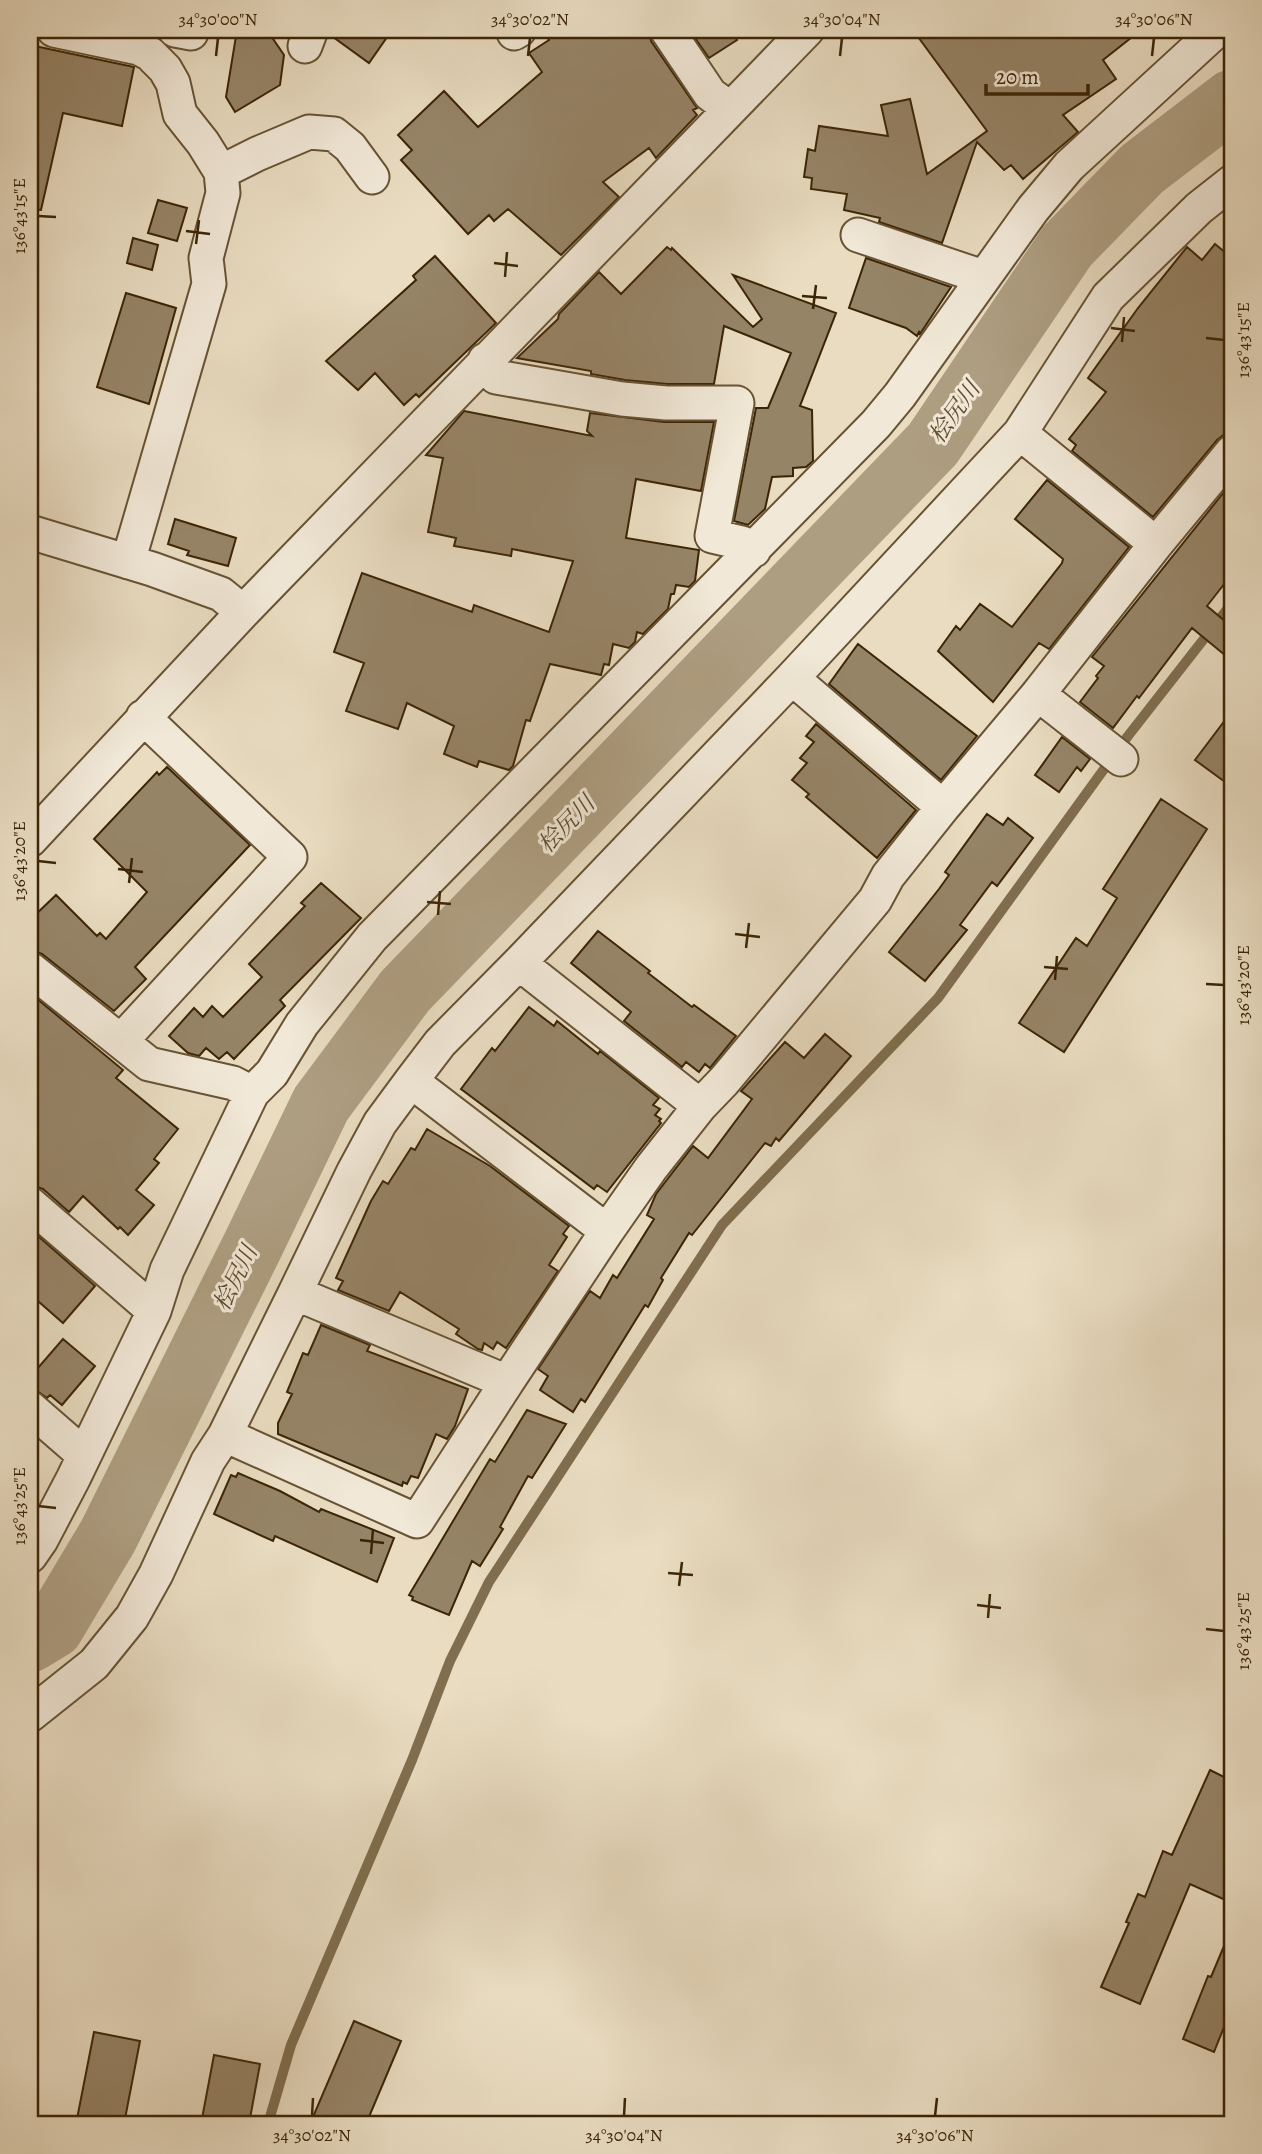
<svg xmlns="http://www.w3.org/2000/svg" width="1262" height="2154" viewBox="0 0 1262 2154" font-family="Alegreya,'Noto Serif JP',serif">
<rect width="100%" height="100%" fill="#e9dcc1"/>
<filter id="stains"><feTurbulence type="fractalNoise" baseFrequency=".00286" numOctaves="4"/><feColorMatrix values="0 0 0 0 .2 0 0 0 0 .09 0 0 0 0 .02 0 0 0 .5 -.17"/></filter>
<radialGradient id="worn" r=".72"><stop offset=".6" stop-color="#630" stop-opacity="0"/><stop offset="1" stop-color="#630" stop-opacity=".3"/></radialGradient>
<g fill="none" stroke-linecap="round" stroke-linejoin="round">
<!-- stream -->
<path stroke="#806e4f" stroke-width="10" d="M268 2124 291 2045 412 1760 450 1661 489 1582 722 1225 938 998 1128 736 1232 603"/>
<!-- river -->
<path stroke="#ae9e81" stroke-width="61" d="M30 1642 53 1628 108 1536 253 1245 321 1104 405 991 933 444 1067 246 1142 169 1232 100"/>
</g>
<!-- building -->
<path fill="#968467" stroke="#3c2505" stroke-width="2" d="M237 30H267L284 55 280 85 235 112 226 97Z
M330 30H392L369 63 329 34Z
M543 30H648L651 41 697 108 693 110 697 115 656 158 649 148 603 182 619 197 561 255 508 209 494 221 489 215 468 234 401 160 412 150 398 135 444 91 478 127 542 72 529 53 549 40Z
M708 30H730L737 40 709 58 695 38Z
M913 30H1141L1103 60 1116 79 1063 115 1078 132 1023 179 1011 165 1004 170 977 142 942 243 879 222 880 218 844 210 847 194 811 189 812 178 804 177 808 149 815 151 819 126 888 136 881 105 910 99 927 174 987 131Z
M30 45 134 67 122 126 63 113 41 210 30 209Z
M158 200 187 208 177 241 148 233Z
M133 238 158 245 152 270 127 263Z
M1215 244 1232 258V433L1225 434 1217 440 1153 517 1072 451 1076 445 1069 439 1106 392 1088 378 1138 308 1187 247 1202 260Z
M667 247 671 250 672 248 753 327 762 319 733 275 836 313 800 406 812 410 813 461 806 467 793 468V476L772 477 765 509 748 525 734 521 756 408H768L791 353 724 326 714 384H667L625 380 591 374V371L517 358 558 319 559 314 599 272 621 294Z
M435 256 496 323 419 397 416 394 404 405 375 373 358 390 326 361 416 280 413 276Z
M866 258 951 287 920 334 919 332 917 336 906 328 849 308Z
M126 293 176 308 149 404 97 387Z
M464 411 592 436 587 431 590 413 664 422H714L701 491 636 479 626 538 699 550 695 581 689 587 676 585 674 594H671L668 609 643 634 637 632 635 642 629 648 613 644 609 665 604 664 601 675 550 664 530 721 526 720 513 766 509 770 479 761 477 767 444 754 454 726 407 703 398 729 346 711 364 663 334 652 362 573 472 612 474 605 549 632 573 561 512 549 511 556 454 546 456 538 428 532 443 458 426 455Z
M1047 480 1129 547 1049 649 1039 643 993 702 938 651 956 626 960 630 980 604 1012 627 1062 563 1063 559 1015 519Z
M1232 482V574L1207 606 1232 627V661L1192 628 1139 698 1137 696 1113 728 1080 702 1098 678 1096 676 1104 666 1092 657Z
M175 519 236 538 228 566 187 555 189 551 168 544Z
M858 644 977 736 941 780 829 684Z
M1232 711V787L1195 760Z
M816 724 916 810 877 858 806 797 809 794 792 780 807 763 800 758 814 742 806 736Z
M1062 737 1090 759 1081 771 1077 767 1059 792 1035 775Z
M167 767 250 845 135 967 146 979 114 1011 42 954 30 950V920L56 895 97 936 100 933 106 939 147 892 94 839 157 772 159 775Z
M1161 799 1207 829 1064 1052 1019 1023 1076 938 1087 946 1117 898 1103 889Z
M987 814 1003 825 1008 818 1033 838 997 886 992 882 960 925 967 930 925 981 889 952 939 889 949 875 945 872Z
M321 883 361 918 280 1000 285 1006 234 1059 227 1052 219 1059 206 1048 199 1056 188 1053 169 1036 194 1008 203 1017 212 1006 223 1017 262 977 249 964 305 906 301 903Z
M598 931 650 971 648 973 692 1007 694 1005 736 1036 710 1068 705 1064 699 1072 686 1062 682 1067 624 1021 631 1012 571 963Z
M30 993 123 1070 116 1078 178 1129 154 1159 159 1163 136 1190 154 1205 128 1235 120 1227 118 1229 83 1196 69 1212 43 1189 30 1185Z
M529 1007 554 1026 557 1021 598 1054 600 1051 659 1098 653 1105 660 1109 655 1115 661 1119 659 1121 661 1123 607 1192 597 1185 594 1189 461 1089 492 1048 495 1051Z
M825 1034 851 1056 779 1141 776 1138 771 1146 765 1143 692 1235 689 1233 661 1278 663 1280 648 1307 645 1305 585 1402 581 1399 573 1412 540 1390 548 1376 538 1369 590 1291 600 1298 613 1275 617 1278 654 1219 647 1215 656 1194 693 1146 708 1158 752 1099 741 1091 785 1042 804 1058Z
M427 1129 490 1166 569 1226 563 1234 567 1237 549 1265 558 1271 506 1348 497 1342 493 1349 484 1343 482 1350 478 1349 456 1334 459 1329 400 1292 389 1311 338 1290 343 1281 336 1278 371 1201 383 1181 388 1184 411 1148 415 1150Z
M30 1229 95 1286 63 1323 30 1294Z
M321 1325 370 1345 367 1351 468 1389 455 1426 447 1439 436 1434 418 1478 411 1476 407 1484 403 1482 402 1486 278 1434V1423L292 1394 287 1392 303 1353 308 1355Z
M63 1339 95 1366 62 1405 50 1395 47 1398 34 1389H30V1377Z
M527 1410 566 1424 532 1478 528 1476 500 1527 503 1529 480 1566 472 1561 449 1615 412 1600 413 1597 409 1595 490 1459 495 1462Z
M238 1473 280 1491 319 1512 321 1509 394 1538 377 1582 275 1536 273 1541 214 1514 231 1475 236 1477Z
M1210 1770 1232 1781V1903L1190 1884 1140 2004 1101 1987 1129 1923 1126 1922 1138 1894 1145 1897 1163 1851 1172 1855Z
M1232 1927V2007L1214 2052 1183 2039 1208 1976 1211 1977Z
M354 2021 401 2041 366 2124H310Z
M94 2032 140 2041 124 2124H76Z
M214 2055 260 2064 249 2124H201Z"/>
<g fill="none" stroke-linecap="round" stroke-linejoin="round">
<!-- minor casing -->
<g stroke="#675334" stroke-width="37">
<path id="minor" d="M54 30 139 48 150 54 165 69 173 83 180 114 203 143 221 172 223 193 206 258 209 284 128 562
M175 30 191 33 192 30
M667 30 710 94 730 109
M514 33 519 30
M305 46 311 30
M221 172 257 154 309 132 334 134 350 147 372 177
M858 235 983 277
M485 360 496 377 622 399 666 403H737L712 536 742 543 754 550
M1020 433 1156 544 1232 452
M30 532 152 569 221 594 243 612
M792 678 943 807 1038 694 1156 544
M1038 694 1121 759
M30 840 243 612 807 30
M519 963 700 1106 724 1081 875 900 888 876 943 807
M30 969 149 1064 233 1083 252 1093
M121 1041 290 857 143 717
M411 1081 440 1043 519 963 792 678 1020 433 1108 297 1199 208 1232 182
M30 1204 154 1311
M607 1231 507 1382 295 1293 354 1171 380 1123 411 1081 607 1231 651 1168 700 1106
M295 1293 225 1435 417 1521 507 1382
M30 1408 84 1455
M30 1556 41 1540 73 1479 154 1311 167 1270 252 1093 272 1073 302 1024 372 937 876 424 900 395 1033 209 1069 166 1217 30
M30 1715 94 1664 132 1617 156 1574 208 1461 225 1435"/>
</g>
<!-- minor -->
<use href="#minor" stroke="#f1e8d7" stroke-width="33"/>
</g>
<!-- ticks -->
<path fill="none" stroke="#3c2505" stroke-width="2.5" d="M216 56 218 38M528 56 530 38M840 56 842 38M1152 56 1154 38M38 216 56 217M186 231 210 234M196 244 199 220M494 263 518 266M505 277 507 252M802 296 827 298M813 309 816 285M1111 328 1135 331M1206 338 1224 340M1122 342 1124 317M38 861 56 863M118 869 143 872M129 883 132 858M427 902 451 904M438 915 440 891M735 934 760 937M746 948 749 923M1044 967 1068 969M1055 980 1057 956M1206 984 1224 985M38 1506 56 1508M360 1540 384 1543M371 1554 373 1529M668 1573 693 1575M679 1586 682 1562M977 1605 1001 1608M988 1618 990 1594M1206 1629 1224 1631M312 2116 313 2098M624 2116 625 2098M935 2116 937 2098"/>
<g text-anchor="middle" stroke-width="6" stroke-linejoin="round" paint-order="stroke">
<!-- water labels -->
<g font-size="23" font-style="italic" fill="#5e492a" stroke="#f1e8d7">
<text transform="translate(954 412) rotate(-55)" y="8">桧尻川</text>
<text transform="translate(566 824) rotate(-46)" y="8">桧尻川</text>
<text transform="translate(235 1278) rotate(-64)" y="8">桧尻川</text>
</g>
</g>
<!-- margin -->
<rect width="1262" height="2154" fill="none" stroke="#e9dcc1" stroke-width="77"/>
<!-- scale -->
<path d="M986 84v10h102v-10" fill="none" stroke="#3c2505" stroke-width="3.5"/>
<text x="996" y="84" font-size="21" fill="#3c2505" stroke="#f1e8d7" stroke-width="5" paint-order="stroke">20 m</text>
<rect x="38" y="38" width="1186" height="2078" fill="none" stroke="#3c2505" stroke-width="2.5"/>
<g font-size="18" text-anchor="middle" fill="#3c2505">
<text x="218" y="25">34°30'00"N</text>
<text x="530" y="25">34°30'02"N</text>
<text x="842" y="25">34°30'04"N</text>
<text x="1154" y="25">34°30'06"N</text>
<text transform="translate(19 216) rotate(-90)" y="6">136°43'15"E</text>
<text transform="translate(1243 340) rotate(-90)" y="6">136°43'15"E</text>
<text transform="translate(19 861) rotate(-90)" y="6">136°43'20"E</text>
<text transform="translate(1243 985) rotate(-90)" y="6">136°43'20"E</text>
<text transform="translate(19 1506) rotate(-90)" y="6">136°43'25"E</text>
<text transform="translate(1243 1631) rotate(-90)" y="6">136°43'25"E</text>
<text x="312" y="2141">34°30'02"N</text>
<text x="624" y="2141">34°30'04"N</text>
<text x="935" y="2141">34°30'06"N</text>
</g>
<rect width="100%" height="100%" filter="url(#stains)"/>
<rect width="100%" height="100%" fill="url(#worn)"/>
</svg>
